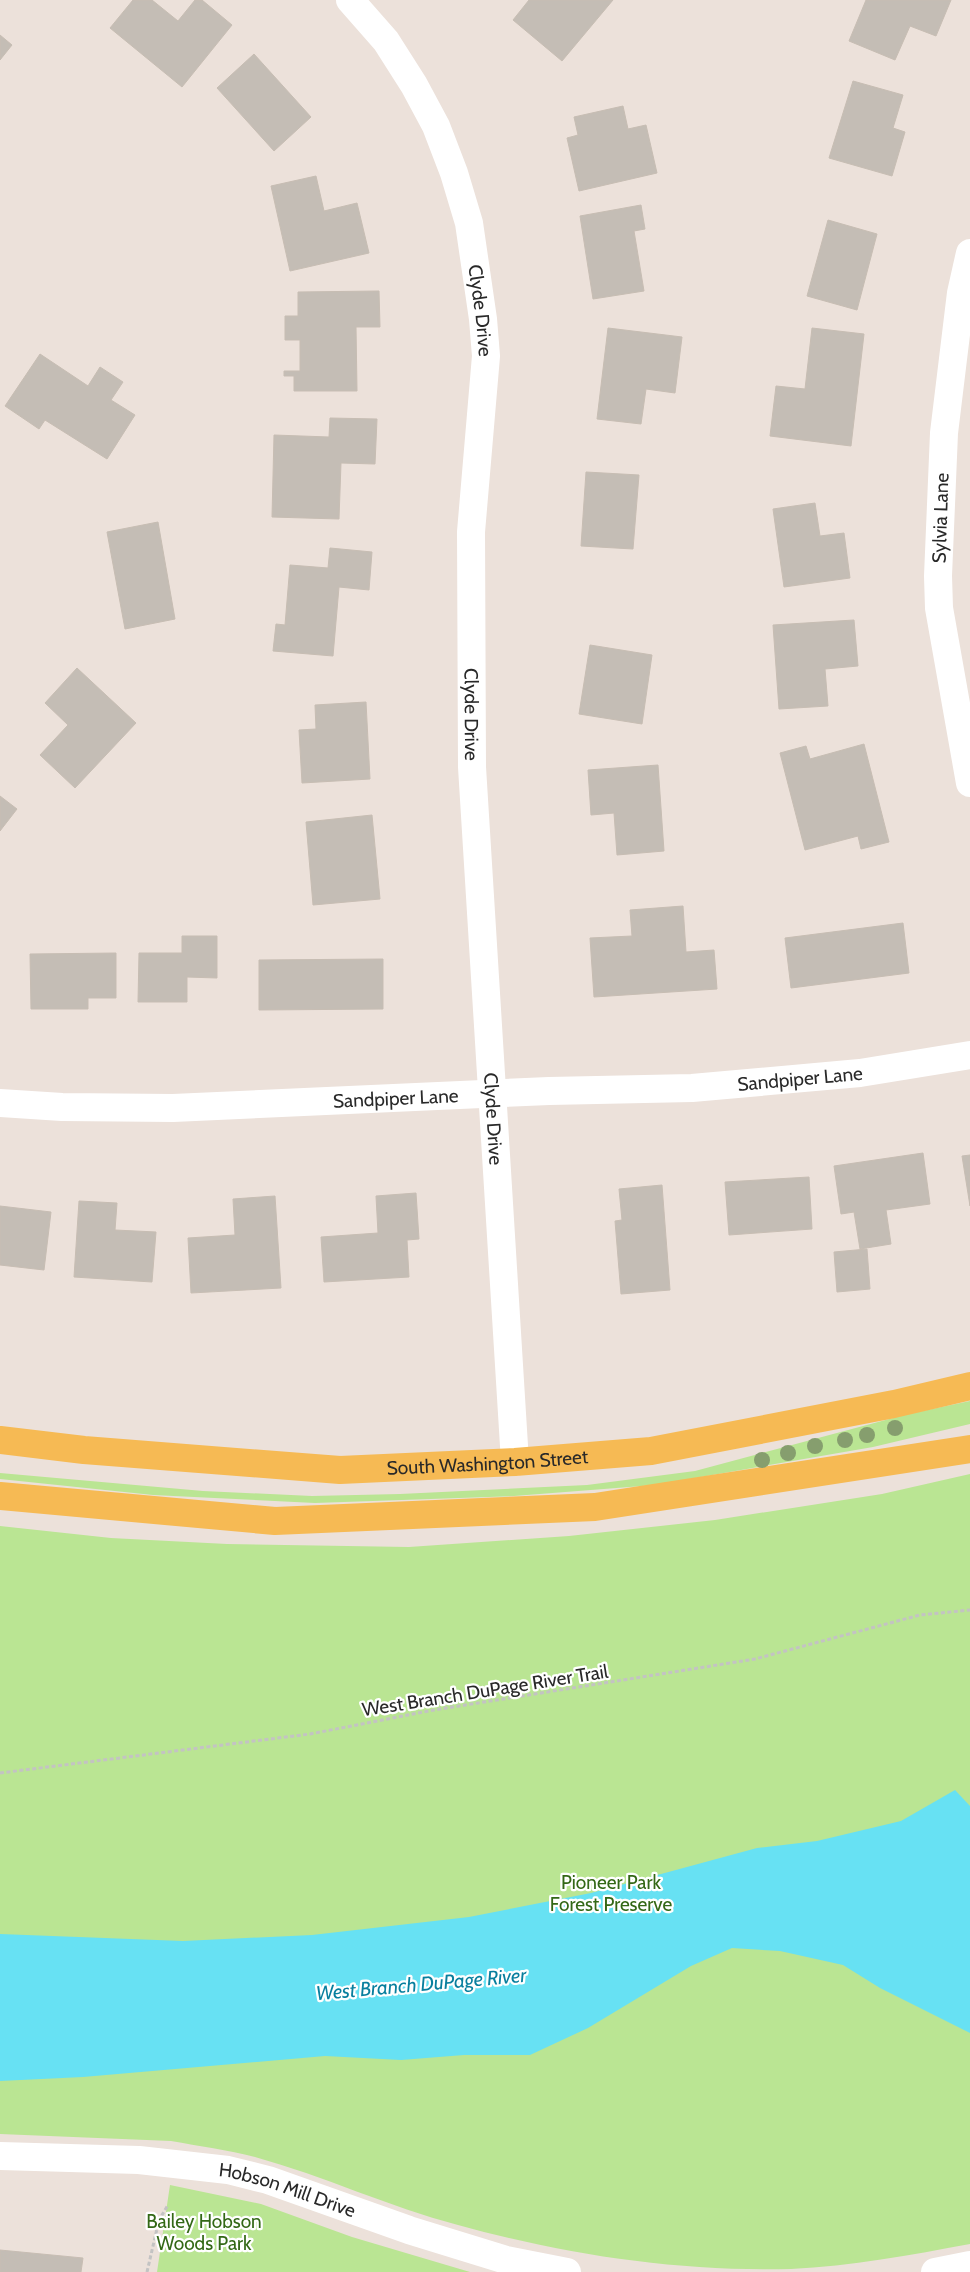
<svg xmlns="http://www.w3.org/2000/svg" width="970" height="2272" viewBox="0 0 970 2272" font-family="Cabin,sans-serif">
<rect width="100%" height="100%" fill="#ece1da"/>
<!-- green -->
<path fill="#bae593" d="M970 1401V1424L873 1447 655 1485 514 1496 315 1503 153 1495 0 1479V1473L203 1491 312 1496 400 1494 587 1485 695 1471 908 1414Z
M970 1474V2244C911 2255 851 2266 791 2269 679 2272 566 2255 458 2225 389 2207 324 2176 255 2157 228 2150 199 2146 171 2141L0 2134V1526L111 1538 227 1544 409 1547 569 1536 715 1520 882 1494Z
M170 2185 261 2204 352 2237 470 2272H157Z"/>
<!-- water -->
<path fill="#67e1f3" d="M955 1790 970 1806V2033L880 1988 843 1965 780 1951 732 1948 691 1966 588 2028 530 2055H464L401 2060 325 2056 83 2077 0 2081V1934L183 1941 312 1935 469 1917 591 1893 757 1848 817 1841 901 1821Z"/>
<!-- building -->
<path fill="#c4bdb5" stroke="#c7bdb3" d="M133 0H152L178 21 195 0H202L232 25 182 87 110 28Z
M529 0H613L562 61 513 20Z
M866 0H951L936 36 910 26 895 60 849 41Z
M0 35 12 45 0 60Z
M254 54 311 117 274 151 217 88Z
M853 81 903 95 893 128 905 132 892 176 829 158Z
M623 106 628 129 646 125 657 173 579 191 567 138 578 135 574 117Z
M316 176 324 211 357 203 369 253 290 271 271 186Z
M641 205 645 229 634 231 644 291 593 299 580 216Z
M828 220 877 234 857 310 807 296Z
M379 291 380 327H356L357 391H294V376H284V371H300V340H285V316H298V292Z
M608 328 682 337 675 393 646 389 641 424 597 419Z
M812 328 864 334 851 446 770 436 776 386 805 389Z
M40 354 88 386 100 367 123 382 111 400 135 415 107 459 45 420 39 429 5 406Z
M330 418 377 419 375 464 341 463 339 519 272 517 274 435 329 437Z
M586 472 639 475 633 549 581 546Z
M815 503 820 536 844 533 850 578 784 587 773 509Z
M158 522 175 619 125 629 107 532Z
M330 548 372 552 369 590 339 587 333 656 273 651 276 624 285 625 290 565 328 568Z
M854 620 858 666 825 669 828 706 779 709 773 625Z
M590 645 652 655 642 724 579 714Z
M77 668 136 723 75 788 40 755 68 725 45 703Z
M366 702 370 779 302 783 299 730 316 729 315 705Z
M864 744 889 842 861 849 858 836 805 850 780 753 806 746 810 759Z
M658 765 664 851 617 855 614 813 591 815 588 770Z
M0 796 17 809 0 831Z
M372 815 380 899 313 905 306 822Z
M683 906 686 952 714 950 717 989 594 997 590 938 632 936 630 910Z
M903 923 909 973 791 988 785 938Z
M182 936H217V978L187 977V1002H138L139 953H182Z
M116 953V998H88V1009H31L30 954Z
M383 959V1009L259 1010V960Z
M923 1153 930 1204 886 1210 891 1244 860 1249 854 1212 841 1214 834 1166Z
M970 1155V1206L962 1156Z
M809 1177 812 1229 729 1235 725 1182Z
M662 1185 670 1290 621 1294 615 1221 622 1220 619 1189Z
M416 1193 419 1239 407 1240 409 1277 324 1282 321 1237 378 1233 376 1196Z
M275 1196 281 1288 191 1293 188 1238 235 1235 233 1199Z
M79 1201 117 1203 115 1230 156 1232 152 1282 74 1277Z
M0 1206 51 1212 44 1270 0 1265Z
M867 1249 870 1289 837 1292 834 1252Z
M0 2250 83 2258 81 2272H0Z"/>
<g fill="none" stroke-linecap="round" stroke-linejoin="round">
<!-- path -->
<path stroke="#c3c3c3" stroke-width="3" stroke-dasharray="4 2.5" stroke-linecap="butt" d="M0 1773 310 1734 434 1710 755 1659 920 1615 970 1610
M147 2272 159 2220 168 2205"/>
<!-- minor -->
<g stroke="#fff" stroke-width="28">
<path id="s1" d="M350 0 386 41 414 85 436 126 454 173 469 223 483 319 486 356 471 532 472 767 515 1462"/>
<path d="M970 253 961 293 944 433 938 576 939 608 970 783"/>
<path id="s2" d="M0 1103 62 1107 173 1108 549 1091 692 1088 860 1073 970 1055"/>
<path id="s3" d="M0 2156 139 2160 228 2170 268 2180 409 2230 506 2260 567 2272"/>
<path d="M935 2272 970 2265"/>
</g>
<!-- major -->
<g stroke="#f6ba54" stroke-width="28">
<path id="s4" d="M0 1440 84 1450 340 1470 515 1462 651 1451 894 1404 970 1386"/>
<path d="M0 1496 275 1521 595 1507 970 1449"/>
</g>
</g>
<!-- trees -->
<g fill="#869e6e">
<circle cx="895" cy="1428" r="8"/>
<circle cx="867" cy="1435" r="8"/>
<circle cx="845" cy="1440" r="8"/>
<circle cx="815" cy="1446" r="8"/>
<circle cx="788" cy="1453" r="8"/>
<circle cx="762" cy="1460" r="8"/>
</g>
<g text-anchor="middle" stroke-width="4.5" stroke-linejoin="round" paint-order="stroke">
<!-- street labels -->
<g font-size="19" fill="#292929" stroke="#fff">
<text dy="7" stroke="none"><textPath href="#s1" startOffset="344">Clyde Drive</textPath></text>
<text transform="translate(940 518) rotate(-88)" y="7">Sylvia Lane</text>
<text dy="7" stroke="none"><textPath href="#s1" startOffset="749">Clyde Drive</textPath></text>
<text dy="7" stroke="none"><textPath href="#s2" startOffset="801">Sandpiper Lane</textPath></text>
<text dy="7" stroke="none"><textPath href="#s2" startOffset="396">Sandpiper Lane</textPath></text>
<text dy="7" stroke="none"><textPath href="#s1" startOffset="1154">Clyde Drive</textPath></text>
<text dy="7" stroke="none"><textPath href="#s4" startOffset="489">South Washington Street</textPath></text>
<text transform="translate(485 1690) rotate(-9)" y="7">West Branch DuPage River Trail</text>
<text dy="7" stroke="none"><textPath href="#s3" startOffset="291">Hobson Mill Drive</textPath></text>
</g>
<!-- park labels -->
<g font-size="19" fill="#336816" stroke="#fff">
<text x="611" y="1889">Pioneer Park<tspan x="611" dy="22">Forest Preserve</tspan></text>
<text x="204" y="2228">Bailey Hobson<tspan x="204" dy="22">Woods Park</tspan></text>
</g>
<!-- water labels -->
<g font-size="20" font-style="italic" fill="#087f9e" stroke="#fff">
<text transform="translate(421 1984) rotate(-5)" y="7">West Branch DuPage River</text>
</g>
</g>
</svg>
